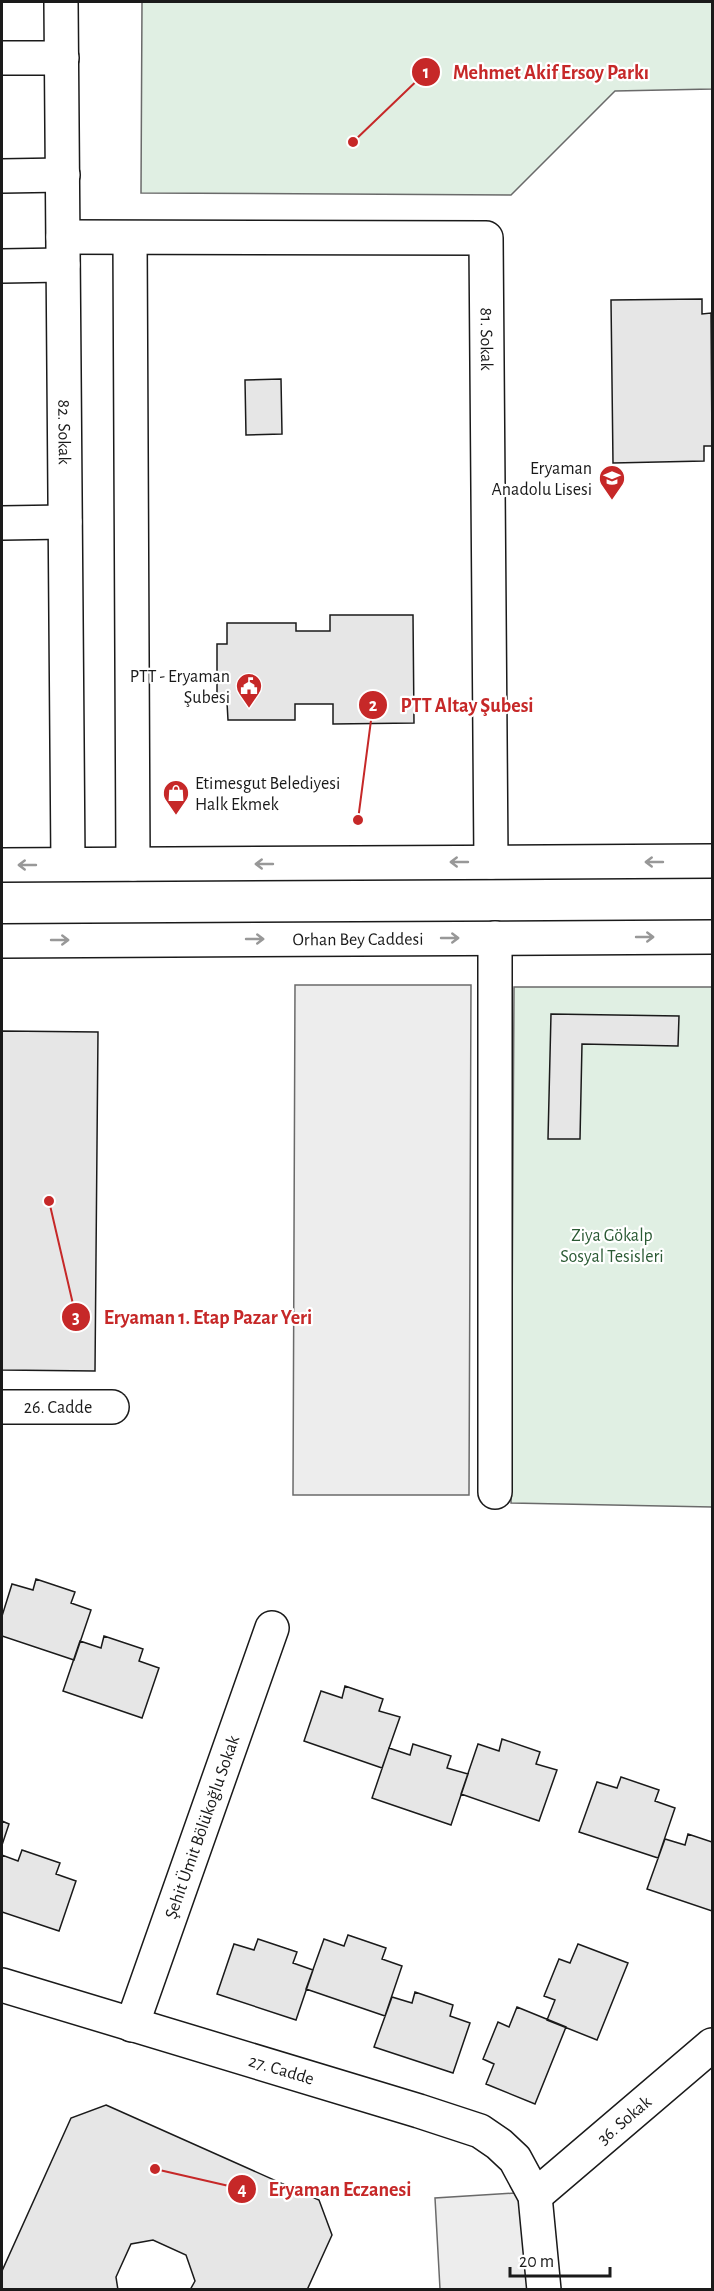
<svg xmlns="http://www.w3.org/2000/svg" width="714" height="2291" viewBox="0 0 714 2291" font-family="'Alegreya Sans',sans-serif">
<rect width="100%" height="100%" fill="#fff"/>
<!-- green -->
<path fill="#e0efe3" stroke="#6a6a6a" stroke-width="1.5" d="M142 2H712V89L615 91 511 195 141 193Z
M514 987H712V1507L511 1503Z"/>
<!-- parking -->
<path fill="#ededed" stroke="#6a6a6a" stroke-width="1.5" d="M295 985H471L469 1495H293Z
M531 2192 537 2289H440L435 2198Z"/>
<!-- building -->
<path fill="#e6e6e6" stroke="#1a1a1a" stroke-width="1.5" d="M702 299V314L711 313 712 446H704V461L613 463 611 300Z
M711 313H712V458V446Z
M281 379 282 434 246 435 245 380Z
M330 615H413L414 723 333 724V704H295V720H228L227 702H217V644H227V623H296V631H330Z
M551 1014 679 1016 678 1046 582 1044 580 1139H548Z
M2 1031 98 1032 95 1371 2 1370Z
M36 1579 75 1592 71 1603 91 1610 74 1660 2 1636V1616L12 1584 33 1590Z
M104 1636 143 1649 139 1661 159 1668 142 1718 63 1691 80 1641 101 1648Z
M345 1686 383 1699 379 1711 400 1717 382 1768 304 1741 321 1691 342 1698Z
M502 1739 540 1752 536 1764 557 1770 539 1821 461 1794 478 1744 499 1751Z
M413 1744 451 1756 447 1768 468 1774 451 1825 372 1798 389 1748 410 1755Z
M621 1777 659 1790 655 1801 675 1808 658 1858 579 1832 597 1782 617 1788Z
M2 1821 9 1824 2 1845Z
M688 1834 712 1842V1911L647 1889 665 1839 685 1845Z
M22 1850 60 1863 56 1874 76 1881 59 1931 2 1912V1855L18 1861Z
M348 1935 386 1948 382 1959 402 1966 385 2016 306 1989 324 1939 344 1946Z
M258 1939 297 1952 293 1963 313 1970 296 2020 217 1994 234 1944 254 1950Z
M578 1944 628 1963 597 2040 547 2020 555 2000 544 1996 559 1959 570 1963Z
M415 1992 453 2005 450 2016 470 2023 453 2073 374 2047 392 1997 412 2003Z
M517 2007 566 2027 535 2104 486 2084 494 2064 483 2059 498 2022 509 2027Z
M106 2105 319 2200 332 2235 307 2290H190L195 2281 186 2255 153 2240 131 2244 116 2277 118 2290H2V2271L71 2118Z"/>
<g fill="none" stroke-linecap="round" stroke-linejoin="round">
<!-- minor casing -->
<g stroke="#1a1a1a" stroke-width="36">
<g id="minor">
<path id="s1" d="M61 2 68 864"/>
<path d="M2 58H62"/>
<path d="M2 176 63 175"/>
<path id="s2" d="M63 237 486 238 491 862"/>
<path d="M130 238 133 864"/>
<path d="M2 266 63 265"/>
<path d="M2 523 65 522"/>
<path d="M495 938V1492"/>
<path id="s3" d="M2 1407H112"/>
<path id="s4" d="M2 1985 419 2111 480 2131 499 2144 515 2159 535 2196 544 2290"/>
<path id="s5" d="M132 2025 272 1628"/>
<path id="s6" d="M535 2196 712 2045"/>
</g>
</g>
<!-- major casing -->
<g stroke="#1a1a1a" stroke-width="36">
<g id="major">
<path d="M2 865 712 861"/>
<path id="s7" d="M2 941 712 937"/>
</g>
</g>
<!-- minor -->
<use href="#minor" stroke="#fff" stroke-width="33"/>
<!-- major -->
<use href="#major" stroke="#fff" stroke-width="33"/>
</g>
<!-- one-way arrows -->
<defs><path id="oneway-shaft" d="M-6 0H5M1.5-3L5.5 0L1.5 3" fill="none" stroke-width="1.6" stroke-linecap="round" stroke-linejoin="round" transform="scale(1.5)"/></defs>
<g stroke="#989898">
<use href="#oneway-shaft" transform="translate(459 862) rotate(180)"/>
<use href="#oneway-shaft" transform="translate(654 862) rotate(180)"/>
<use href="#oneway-shaft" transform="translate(264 864) rotate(180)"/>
<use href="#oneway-shaft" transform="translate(27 865) rotate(180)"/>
<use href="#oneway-shaft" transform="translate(645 937)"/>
<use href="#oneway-shaft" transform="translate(450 938)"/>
<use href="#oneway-shaft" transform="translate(255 939)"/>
<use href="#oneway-shaft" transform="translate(60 940)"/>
</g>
<!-- icons -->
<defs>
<g id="school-pin" transform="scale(1.35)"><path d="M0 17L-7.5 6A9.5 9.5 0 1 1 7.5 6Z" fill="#c62828" stroke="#fff"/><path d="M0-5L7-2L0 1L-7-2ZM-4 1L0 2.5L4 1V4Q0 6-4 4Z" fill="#fff"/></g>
<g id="civic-pin" transform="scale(1.35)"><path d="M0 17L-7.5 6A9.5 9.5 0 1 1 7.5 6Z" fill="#c62828" stroke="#fff"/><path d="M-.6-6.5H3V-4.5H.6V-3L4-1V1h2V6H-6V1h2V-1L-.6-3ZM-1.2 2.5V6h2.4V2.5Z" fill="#fff"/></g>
<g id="shop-pin" transform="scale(1.35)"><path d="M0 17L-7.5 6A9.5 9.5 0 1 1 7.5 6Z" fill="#c62828" stroke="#fff"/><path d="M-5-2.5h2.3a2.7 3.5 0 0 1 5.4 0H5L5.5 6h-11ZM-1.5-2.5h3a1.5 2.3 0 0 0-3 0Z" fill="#fff"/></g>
</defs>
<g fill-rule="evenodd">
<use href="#school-pin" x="612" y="478"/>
<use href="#civic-pin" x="249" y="686"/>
<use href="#shop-pin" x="176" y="793"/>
</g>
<g text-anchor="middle" stroke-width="4.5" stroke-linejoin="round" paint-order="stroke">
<!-- street labels -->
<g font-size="18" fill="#1a1a1a" stroke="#fff">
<text dy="6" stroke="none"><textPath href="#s2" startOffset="524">81. Sokak</textPath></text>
<text dy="6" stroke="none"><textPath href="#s1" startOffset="430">82. Sokak</textPath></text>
<text dy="6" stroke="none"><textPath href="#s7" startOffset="356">Orhan Bey Caddesi</textPath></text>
<text dy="6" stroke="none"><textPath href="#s3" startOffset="56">26. Cadde</textPath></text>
<text dy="6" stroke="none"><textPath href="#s5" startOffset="210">Şehit Ümit Bölükoğlu Sokak</textPath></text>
<text dy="6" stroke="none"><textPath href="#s4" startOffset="292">27. Cadde</textPath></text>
<text dy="6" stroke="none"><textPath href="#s6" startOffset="117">36. Sokak</textPath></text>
</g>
<!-- poi labels -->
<g font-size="18" fill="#1a1a1a" stroke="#fff" text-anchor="end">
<text x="592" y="474">Eryaman<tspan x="592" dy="21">Anadolu Lisesi</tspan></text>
<text x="230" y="682">PTT - Eryaman<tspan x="230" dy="21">Şubesi</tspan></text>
<text x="195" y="789" text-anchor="start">Etimesgut Belediyesi<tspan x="195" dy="21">Halk Ekmek</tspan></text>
</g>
<!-- park labels -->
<g font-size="18" fill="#2b5a34" stroke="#fff">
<text x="612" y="1241">Ziya Gökalp<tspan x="612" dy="21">Sosyal Tesisleri</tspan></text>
</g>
</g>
<!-- callouts -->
<path fill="none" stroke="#c62828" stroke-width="2" d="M353 142L426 72M358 820L373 705M49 1201L76 1317M155 2169L242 2189"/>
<g fill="#c62828" stroke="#fff" stroke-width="2">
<circle cx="353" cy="142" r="6"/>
<circle cx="358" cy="820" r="6"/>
<circle cx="49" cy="1201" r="6"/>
<circle cx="155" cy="2169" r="6"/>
<circle cx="426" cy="72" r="15"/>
<circle cx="373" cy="705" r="15"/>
<circle cx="76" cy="1317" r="15"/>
<circle cx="242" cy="2189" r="15"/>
</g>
<g font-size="18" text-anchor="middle" font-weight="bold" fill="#fff">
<text x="426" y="78">1</text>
<text x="373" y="711">2</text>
<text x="76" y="1323">3</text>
<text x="242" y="2195">4</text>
</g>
<g font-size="20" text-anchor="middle" font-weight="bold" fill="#c62828" stroke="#fff" stroke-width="4.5" stroke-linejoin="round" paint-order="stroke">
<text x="551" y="79">Mehmet Akif Ersoy Parkı</text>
<text x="467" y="712">PTT Altay Şubesi</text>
<text x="208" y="1324">Eryaman 1. Etap Pazar Yeri</text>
<text x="340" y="2196">Eryaman Eczanesi</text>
</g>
<!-- border -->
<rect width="714" height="2291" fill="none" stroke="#1a1a1a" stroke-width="6"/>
<!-- scale -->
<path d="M510 2267v9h100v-9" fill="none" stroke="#1a1a1a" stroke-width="3"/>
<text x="519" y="2267" font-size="18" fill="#1a1a1a" stroke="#ffffff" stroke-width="4.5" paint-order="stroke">20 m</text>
</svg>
